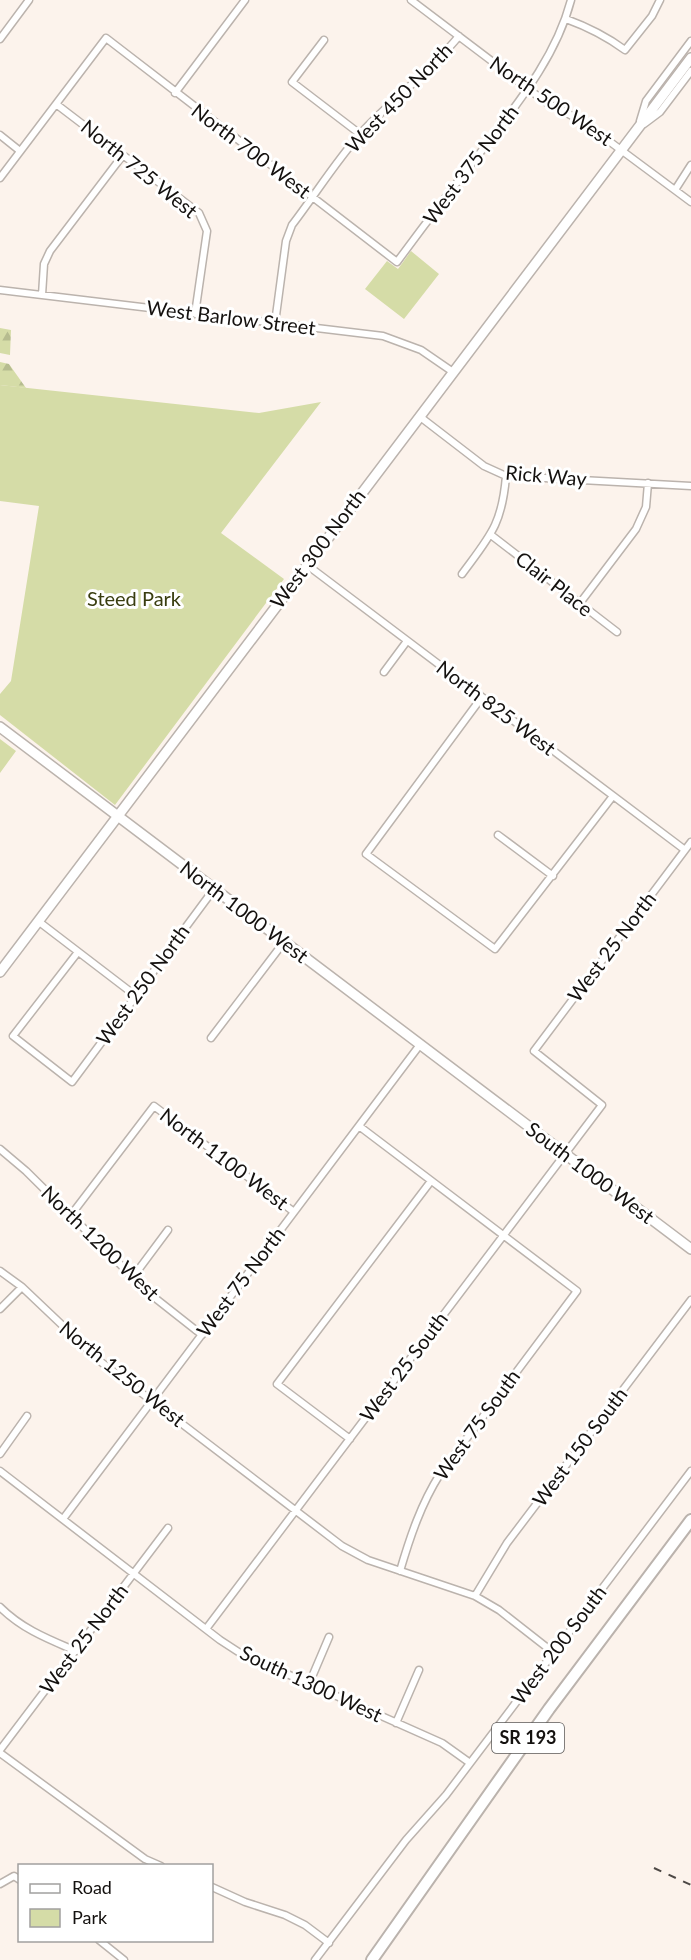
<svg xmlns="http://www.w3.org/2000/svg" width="691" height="1960" viewBox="0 0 691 1960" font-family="Lato,sans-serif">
<defs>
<pattern id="forest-firs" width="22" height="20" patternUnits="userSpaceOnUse" patternTransform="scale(1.5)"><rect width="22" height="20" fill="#d5dca7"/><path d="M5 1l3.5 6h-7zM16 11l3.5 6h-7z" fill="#b6bc8f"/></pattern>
</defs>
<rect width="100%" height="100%" fill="#fcf3ec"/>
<!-- green -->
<path fill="#d5dca7" d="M411 251 439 274 404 319 365 289 387 261 398 269Z
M0 385 259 413 321 402 221 533 284 579 115 805 0 715V694L11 681 39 506 0 501Z
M0 739 16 751 0 773Z"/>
<!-- forest -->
<path fill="url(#forest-firs)" d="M0 328 11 330 10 355 0 353Z
M0 362 9 364 26 388 0 385Z"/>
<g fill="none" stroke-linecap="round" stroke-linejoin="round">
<!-- street casing -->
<g stroke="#bbb3ad" stroke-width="9">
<path id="street" d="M411 0 547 103 582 121 691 202
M566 19C588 27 606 36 625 50L652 16 660 0
M0 39 29 0
M324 40 292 82 360 134
M175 93 245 0
M56 104 199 213 207 231 195 314
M640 121 646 101 691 41
M644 124 660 112 691 71
M0 135 20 151
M0 178 106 38 397 262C425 224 454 186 483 149 518 103 556 57 571 0
M675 190 691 165
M0 290 383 336 421 350 453 372
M42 295 44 264 50 251 123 155
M275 323 286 241 292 225C315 195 336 161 361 133 392 99 430 72 459 36
M419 416 484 466 506 476 691 486
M491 535 617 632
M307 565 685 850
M462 574C490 536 502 525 506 476
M580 603 636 529 646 507 648 483
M384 672 407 641
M482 697 366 854 495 949 613 796
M498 835 553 876
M38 921 136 996
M78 952 13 1036 72 1082 150 977 157 966 214 889
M211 1038 284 942
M359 1126 577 1291 440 1474C421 1504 410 1537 400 1571
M0 1149 26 1171 150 1294 202 1335
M71 1215 154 1106 294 1212
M0 1271 22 1287 101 1362 342 1546 368 1560 475 1596 499 1610 554 1653
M133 1277 168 1230
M0 1309 22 1287
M350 1439 277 1384 431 1181
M0 1454 27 1416
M0 1471 220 1640 240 1653 442 1743 470 1763
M63 1519 419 1046
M475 1596 507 1543 691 1300
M0 1607C22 1629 48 1639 76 1651
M206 1629 602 1105 534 1051 691 842
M309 1684 329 1637
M396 1723 419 1670
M0 1750 168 1528
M0 1753 145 1859 161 1866
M0 1884 14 1876 20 1880
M212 1887 245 1902 285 1915 305 1925 329 1943
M99 1940 124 1960
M315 1960 406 1840 446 1795 691 1471"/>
</g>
<!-- secondary casing -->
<g stroke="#bbb3ad" stroke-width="12">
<path id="secondary" d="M0 727 691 1249
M0 972 691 58"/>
</g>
<!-- primary casing -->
<g stroke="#bbb3ad" stroke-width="14">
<path id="primary" d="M372 1960 549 1709 691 1520"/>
</g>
<!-- street -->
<use href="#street" stroke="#fff" stroke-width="6"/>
<!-- secondary -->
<use href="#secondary" stroke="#fff" stroke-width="9"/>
<!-- primary -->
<use href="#primary" stroke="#fff" stroke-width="10"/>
<!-- rail -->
<path stroke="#4d4845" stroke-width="2" stroke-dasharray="8 8" stroke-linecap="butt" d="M654 1868 691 1885"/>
</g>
<g text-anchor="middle" stroke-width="6" stroke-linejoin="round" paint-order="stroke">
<!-- shield labels -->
<rect fill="#fff" stroke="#5a5857" stroke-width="1.5" x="492" y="1723" width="72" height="30" rx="4.5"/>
<g font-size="18" font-weight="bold" fill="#14110f">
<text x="528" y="1744">SR 193</text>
</g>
<!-- street labels -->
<g font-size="20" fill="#14110f" stroke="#fff">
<text transform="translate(399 98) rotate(-46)" y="7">West 450 North</text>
<text transform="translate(551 101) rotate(34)" y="7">North 500 West</text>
<text transform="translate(251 151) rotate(37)" y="7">North 700 West</text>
<text transform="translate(471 165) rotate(-53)" y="7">West 375 North</text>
<text transform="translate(139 169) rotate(39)" y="7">North 725 West</text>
<text transform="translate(231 318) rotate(7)" y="7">West Barlow Street</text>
<text transform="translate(546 476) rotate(5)" y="7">Rick Way</text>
<text transform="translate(318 549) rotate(-53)" y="7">West 300 North</text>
<text transform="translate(554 584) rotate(38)" y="7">Clair Place</text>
<text transform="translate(496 708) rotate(37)" y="7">North 825 West</text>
<text transform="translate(244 912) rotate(37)" y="7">North 1000 West</text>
<text transform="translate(612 947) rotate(-53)" y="7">West 25 North</text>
<text transform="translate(143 985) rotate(-54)" y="7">West 250 North</text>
<text transform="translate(224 1159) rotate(37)" y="7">North 1100 West</text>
<text transform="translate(590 1173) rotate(37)" y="7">South 1000 West</text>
<text transform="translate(100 1243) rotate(44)" y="7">North 1200 West</text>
<text transform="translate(241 1282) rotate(-53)" y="7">West 75 North</text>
<text transform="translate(404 1367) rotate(-53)" y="7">West 25 South</text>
<text transform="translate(122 1374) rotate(39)" y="7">North 1250 West</text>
<text transform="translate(477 1425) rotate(-54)" y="7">West 75 South</text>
<text transform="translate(580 1447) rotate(-53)" y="7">West 150 South</text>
<text transform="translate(84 1639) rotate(-53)" y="7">West 25 North</text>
<text transform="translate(559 1645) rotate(-53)" y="7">West 200 South</text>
<text transform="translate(311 1684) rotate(25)" y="7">South 1300 West</text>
</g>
<!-- park labels -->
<g font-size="20" fill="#393d0f" stroke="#fff">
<text x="134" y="606">Steed Park</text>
</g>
</g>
<!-- legend -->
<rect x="18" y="1864" width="195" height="78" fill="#ffffff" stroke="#a1a09f" stroke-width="1.5"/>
<rect x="30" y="1884" width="30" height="9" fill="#ffffff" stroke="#a1a09f" stroke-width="1.5"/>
<text x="72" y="1894" font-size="18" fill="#14110f">Road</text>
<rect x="30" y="1909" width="30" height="18" fill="#d5dca7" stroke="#a1a09f" stroke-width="1.5"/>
<text x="72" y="1924" font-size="18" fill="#14110f">Park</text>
</svg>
